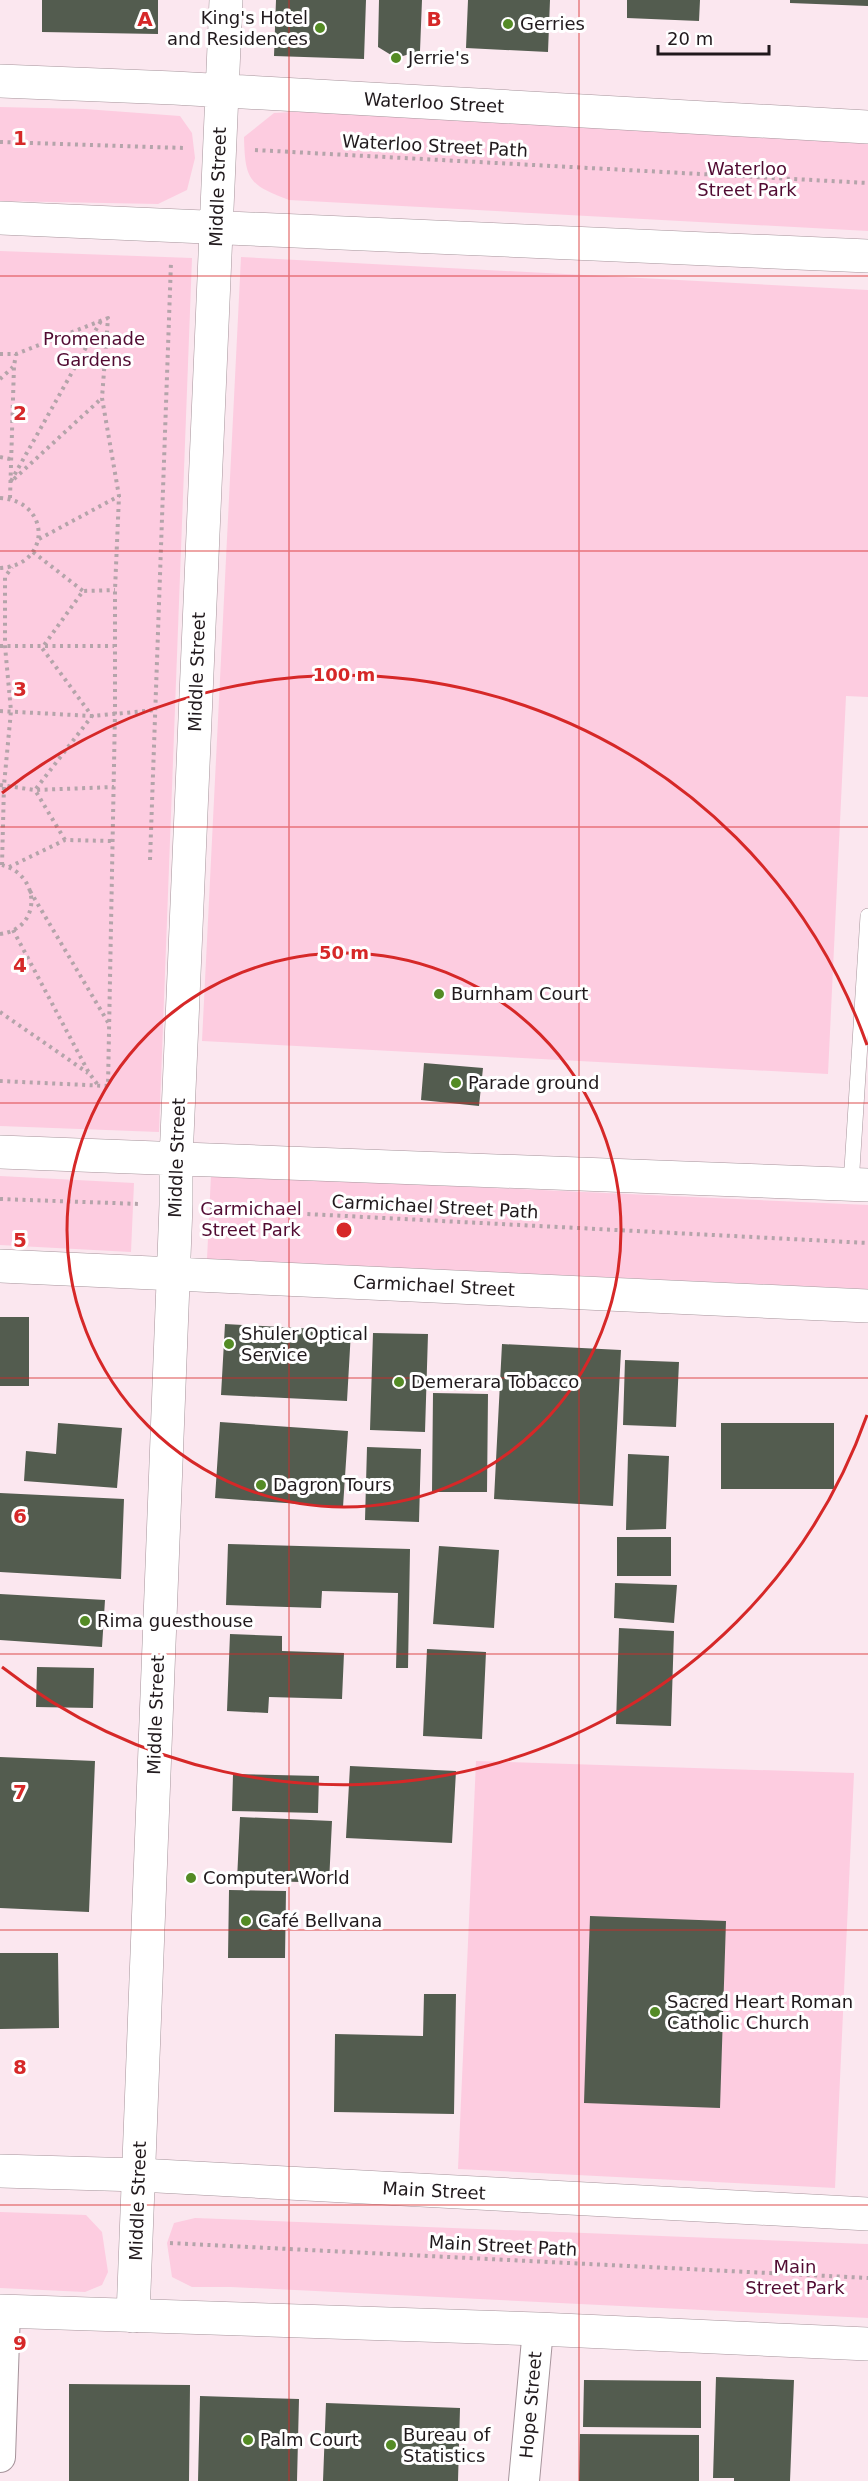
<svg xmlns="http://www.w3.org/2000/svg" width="868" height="2481" viewBox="0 0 868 2481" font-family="'DejaVu Sans',sans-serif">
<rect width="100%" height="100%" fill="#fbe7ef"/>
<!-- green -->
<path fill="#fdcce0" d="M0 107 85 109 180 116 192 133 195 158 187 190 158 204 0 201Z
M312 111 868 138V231L289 200C249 185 245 180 244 137L274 113Z
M0 251 192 258 159 1132 0 1126Z
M241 257 868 290V697L846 696 828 1074 202 1041Z
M211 1175 868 1205V1289L207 1259Z
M0 1176 134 1183 131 1252 0 1245Z
M476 1761 854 1773 835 2188 458 2169Z
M0 2212 86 2215 102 2232 108 2272 102 2285 85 2292 0 2288Z
M195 2218 868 2244V2318L231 2287H192L172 2277 167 2243 174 2223Z"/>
<!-- building -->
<path fill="#535c4f" d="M42 0H158V34L42 32Z
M276 0H366L364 59 274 56Z
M379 0H422L420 51 396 58 378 47Z
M468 0H550L548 52 466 48Z
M627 0H700L699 21 627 18Z
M790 0H868V6L790 3Z
M424 1063 483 1068 479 1106 421 1100Z
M0 1317H29V1386H0Z
M225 1324 351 1331 347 1401 221 1395Z
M373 1333 428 1334 425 1432 370 1430Z
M502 1344 621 1350 613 1506 494 1499Z
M625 1360 679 1362 676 1427 623 1425Z
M433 1393 488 1394 487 1492H432Z
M220 1422 348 1431 343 1507 215 1498Z
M58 1423 122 1428 117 1488 24 1481 26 1451 56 1454Z
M721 1423H834V1489H721Z
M367 1447 421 1449 419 1522 365 1520Z
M628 1454 669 1456 666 1529 626 1530Z
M0 1493 124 1499 121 1579 0 1572Z
M617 1537H671V1576H617Z
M228 1544 410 1549 408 1668H396L398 1593 322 1591 321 1608 226 1605Z
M439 1546 499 1550 494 1628 433 1624Z
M615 1583 677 1585 674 1623 614 1618Z
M0 1594 105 1600 102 1647 0 1640Z
M619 1628 674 1631 671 1726 616 1724Z
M230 1634 282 1636V1651L344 1653 342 1699 269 1697 268 1713 227 1711Z
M427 1649 486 1652 482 1739 423 1736Z
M37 1667 94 1668 93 1708 36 1707Z
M0 1757 95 1761 89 1912 0 1908Z
M350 1766 456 1771 452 1843 346 1838Z
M233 1774 319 1776 318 1813 232 1811Z
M240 1817 332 1821 329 1883 237 1880Z
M229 1890 286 1891 285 1958H228Z
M590 1916 726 1921 720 2108 584 2103Z
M0 1953H58L59 2028 0 2029Z
M424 1994H456L454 2114 334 2112 335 2034 423 2036Z
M716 2377 794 2380 790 2481H734V2478H713Z
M584 2380 701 2381V2428L583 2427Z
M69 2384 190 2385 189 2481H69Z
M200 2396 299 2399 297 2481H198Z
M326 2403 460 2408 458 2481H323Z
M580 2434 699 2435V2481H579Z"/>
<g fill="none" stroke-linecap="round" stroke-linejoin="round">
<!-- service casing -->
<g stroke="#a6949b" stroke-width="16">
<path id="service" d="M851 1185 868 916"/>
</g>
<!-- minor casing -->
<g stroke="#a6949b" stroke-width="32">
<path id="minor" d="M0 2457 5 2311
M524 2481 538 2329"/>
</g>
<!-- tertiary casing -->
<g stroke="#a6949b" stroke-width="34">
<path id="tertiary" d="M0 81 174 88 868 127
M0 218 868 256
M0 1152 868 1185
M0 1266 868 1306
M133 2316 176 1205V1160L226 0"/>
</g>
<!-- secondary casing -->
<g stroke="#a6949b" stroke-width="34">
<path id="secondary" d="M0 2171 139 2175 868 2214
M0 2311 538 2329 868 2344"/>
</g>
<!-- path -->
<path stroke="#b4a4aa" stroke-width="4" stroke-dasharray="3 4.5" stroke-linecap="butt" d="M0 142 184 148
M255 150 868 183
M0 354H16L108 318 102 398 119 496 115 590V712L108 1086 0 1081
M0 379 13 367
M0 457 10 459
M14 479 102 398
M11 481 102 319
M0 498C52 501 51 566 0 568
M10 498 14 366 16 354
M39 539 119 496
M33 552 83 591
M0 646H114
M0 711 92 716 156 710
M0 785 35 790 114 787
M65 840 35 790 92 716 42 648 83 591 115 590
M150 860 171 262
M2 865 4 785 11 711 5 646V577L12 567
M9 867 65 840 112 841
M30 891 109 1024
M13 930 89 1073 98 1085
M0 934C42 929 41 875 2 865
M0 1012 88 1073
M0 1199 140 1204
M210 1209 868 1243
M170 2243 868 2278"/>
<!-- service -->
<use href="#service" stroke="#fff" stroke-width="15"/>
<!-- minor -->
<use href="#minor" stroke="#fff" stroke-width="30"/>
<!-- tertiary -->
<use href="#tertiary" stroke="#fff" stroke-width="33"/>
<!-- secondary -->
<use href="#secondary" stroke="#fff" stroke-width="33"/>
</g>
<!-- grid -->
<path fill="none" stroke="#d62828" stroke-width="1.5" stroke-opacity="0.55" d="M289 0V2481M579 0V2481M0 276H868M0 551H868M0 827H868M0 1103H868M0 1378H868M0 1654H868M0 1930H868M0 2205H868"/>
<!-- distance rings -->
<g fill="none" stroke="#d62828" stroke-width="3">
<circle cx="344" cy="1230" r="277"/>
<path d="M867 1415A555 555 0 0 1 2 1667M2 793A555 555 0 0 1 867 1045"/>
</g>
<!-- markers -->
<g fill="#548b25" stroke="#fff" stroke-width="2">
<circle cx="508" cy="24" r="6"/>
<circle cx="320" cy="28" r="6"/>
<circle cx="396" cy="58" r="6"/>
<circle cx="439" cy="994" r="6"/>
<circle cx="456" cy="1083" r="6"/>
<circle cx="229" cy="1344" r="6"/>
<circle cx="399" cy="1382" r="6"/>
<circle cx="261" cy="1485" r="6"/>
<circle cx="85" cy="1621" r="6"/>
<circle cx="191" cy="1878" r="6"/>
<circle cx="246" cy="1921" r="6"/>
<circle cx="655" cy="2012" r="6"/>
<circle cx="248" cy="2440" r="6"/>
<circle cx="391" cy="2445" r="6"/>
</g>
<g text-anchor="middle" stroke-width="6" stroke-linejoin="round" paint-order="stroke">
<!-- poi labels -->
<g font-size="18" fill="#20191c" stroke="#fff" text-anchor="start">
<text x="308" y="24" text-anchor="end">King's Hotel<tspan x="308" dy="21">and Residences</tspan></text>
<text x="520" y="30">Gerries</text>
<text x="408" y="64">Jerrie's</text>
<text x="451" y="1000">Burnham Court</text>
<text x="468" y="1089">Parade ground</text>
<text x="241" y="1340">Shuler Optical<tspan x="241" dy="21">Service</tspan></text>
<text x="411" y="1388">Demerara Tobacco</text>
<text x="273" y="1491">Dagron Tours</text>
<text x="97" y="1627">Rima guesthouse</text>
<text x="203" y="1884">Computer World</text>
<text x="258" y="1927">Café Bellvana</text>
<text x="667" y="2008">Sacred Heart Roman<tspan x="667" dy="21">Catholic Church</tspan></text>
<text x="403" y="2441">Bureau of<tspan x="403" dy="21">Statistics</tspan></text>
<text x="260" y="2446">Palm Court</text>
</g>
<!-- street labels -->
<g font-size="18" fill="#20191c" stroke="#fff">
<text transform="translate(434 103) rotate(3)" y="6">Waterloo Street</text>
<text transform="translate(435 146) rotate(3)" y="6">Waterloo Street Path</text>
<text transform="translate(218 187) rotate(-88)" y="6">Middle Street</text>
<text transform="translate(197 672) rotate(-88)" y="6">Middle Street</text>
<text transform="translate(177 1158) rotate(-88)" y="6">Middle Street</text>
<text transform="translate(435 1207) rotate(3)" y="6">Carmichael Street Path</text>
<text transform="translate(434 1286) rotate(3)" y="6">Carmichael Street</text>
<text transform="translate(156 1715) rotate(-88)" y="6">Middle Street</text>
<text transform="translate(434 2191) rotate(3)" y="6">Main Street</text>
<text transform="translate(138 2201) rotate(-88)" y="6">Middle Street</text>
<text transform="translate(503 2246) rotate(3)" y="6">Main Street Path</text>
<text transform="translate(531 2405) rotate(-85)" y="6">Hope Street</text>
</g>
<!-- park labels -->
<g font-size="18" fill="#510b32" stroke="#fff">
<text x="747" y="175">Waterloo<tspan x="747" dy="21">Street Park</tspan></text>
<text x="94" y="345">Promenade<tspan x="94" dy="21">Gardens</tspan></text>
<text x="251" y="1215">Carmichael<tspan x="251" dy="21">Street Park</tspan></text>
<text x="795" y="2273">Main<tspan x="795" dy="21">Street Park</tspan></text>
</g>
</g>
<g font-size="20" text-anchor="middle" font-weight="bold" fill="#d62828" stroke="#fff" stroke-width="6" stroke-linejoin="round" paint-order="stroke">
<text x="145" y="26">A</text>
<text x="434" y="26">B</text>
<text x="20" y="145">1</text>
<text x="20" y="420">2</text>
<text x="20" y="696">3</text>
<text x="20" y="972">4</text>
<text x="20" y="1247">5</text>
<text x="20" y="1523">6</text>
<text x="20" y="1799">7</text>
<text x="20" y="2074">8</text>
<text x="20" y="2350">9</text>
</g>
<circle cx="344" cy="1230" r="9" fill="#d62828" stroke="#fff" stroke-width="3"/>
<g font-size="18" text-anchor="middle" font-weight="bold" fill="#d62828" stroke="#fff" stroke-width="6" stroke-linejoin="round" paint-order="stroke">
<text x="344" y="681">100 m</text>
<text x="344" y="959">50 m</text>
</g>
<!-- scale -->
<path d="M658 45v9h111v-9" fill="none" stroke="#20191c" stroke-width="3"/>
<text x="667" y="45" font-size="18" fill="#20191c" stroke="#ffffff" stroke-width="4.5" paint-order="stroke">20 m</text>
</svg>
